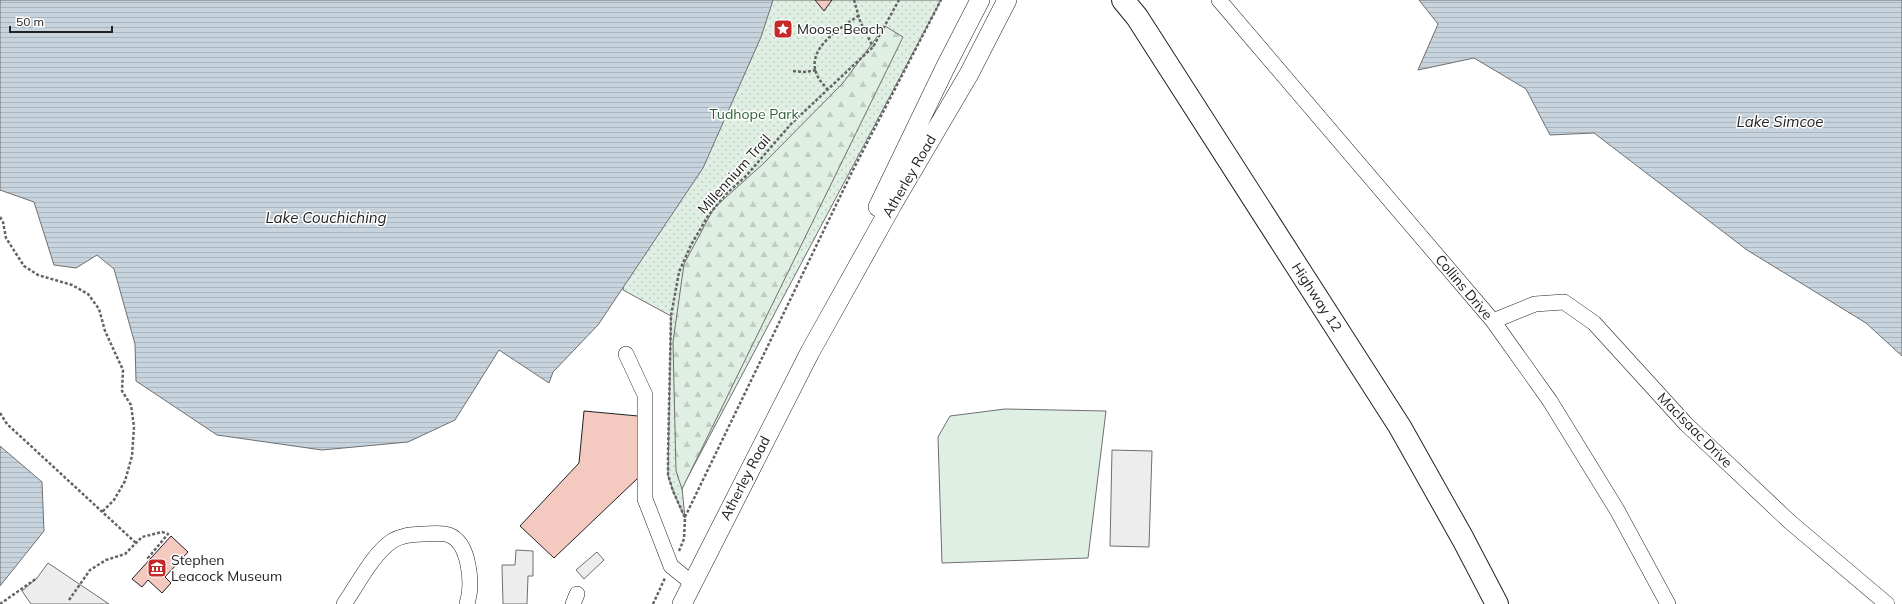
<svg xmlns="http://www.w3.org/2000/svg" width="1902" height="604" viewBox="0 0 1902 604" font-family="Mulish,sans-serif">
<defs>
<pattern id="green-dots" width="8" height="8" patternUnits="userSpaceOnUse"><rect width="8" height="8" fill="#e0efe3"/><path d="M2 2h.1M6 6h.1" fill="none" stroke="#c0cdc2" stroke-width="1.8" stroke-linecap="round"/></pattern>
<pattern id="forest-firs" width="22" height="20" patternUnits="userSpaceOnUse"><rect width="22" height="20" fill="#e0efe3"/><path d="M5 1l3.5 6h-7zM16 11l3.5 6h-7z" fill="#c0cdc2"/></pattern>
<pattern id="water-rules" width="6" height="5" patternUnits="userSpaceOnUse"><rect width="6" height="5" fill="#c7d3dd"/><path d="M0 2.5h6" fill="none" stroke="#abb5bd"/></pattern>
</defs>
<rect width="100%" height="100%" fill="#fff"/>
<!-- green -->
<path fill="url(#green-dots)" stroke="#6f6f6f" d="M651 0H941L682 488 685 518 673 491 668 475 671 316 623 290Z"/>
<!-- forest -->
<path fill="url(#forest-firs)" stroke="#6f6f6f" d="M885 26 903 37 682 489 676 471 673 342 684 264 714 208 764 163 843 83Z"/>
<!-- pitch -->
<path fill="#e0efe3" stroke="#6f6f6f" d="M1005 409 1106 411 1088 558 942 563 938 437 950 416Z"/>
<!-- parking -->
<path fill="#ededed" stroke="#6f6f6f" d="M1112 450 1152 451 1149 547 1110 546Z
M516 550 533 551V576H528L527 604H503L502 565H515Z
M597 552 604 560 584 579 576 570Z
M48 563 109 604H31L22 591 37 578Z"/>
<!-- water -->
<path fill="url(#water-rules)" stroke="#6f6f6f" d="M0 0H773L761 37 703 168 598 325 553 372 549 383 499 350 455 420 408 442 322 450 217 435 136 381 135 344 114 269 97 255 76 268 54 265 34 202 0 190Z
M1419 0H1902V356L1866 323 1747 250 1594 133 1550 135 1526 89 1474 58 1418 70 1438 24Z
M0 446 42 482 44 531 0 586Z"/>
<!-- building -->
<path fill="#f3c9c0" stroke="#222" d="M815 0H832L824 11Z
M584 411 638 416 639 477 554 558 520 526 579 463Z
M171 536 188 552 165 577 171 583 162 593 148 580 142 587 132 579Z"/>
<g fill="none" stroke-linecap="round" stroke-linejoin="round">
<!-- minor casing -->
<g stroke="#222" stroke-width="16">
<path id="minor" d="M1219 0 1493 321 1550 401 1617 510 1668 604
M1493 321 1535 304 1564 302 1594 323 1686 424 1790 522 1887 604
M626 354 645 395V499L671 566 692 583
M344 604C358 584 372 555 392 541 402 535 411 535 422 534 430 534 441 532 449 535 470 543 473 585 467 604
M573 604 577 594"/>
</g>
<!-- major casing -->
<g stroke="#222" stroke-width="20">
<path id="major" d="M878 207 945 68 980 0
M682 604 810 352 892 205 969 74 1007 0"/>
</g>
<!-- highway casing -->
<g stroke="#222" stroke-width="24">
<path id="highway" d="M1123 0 1137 17 1400 427 1463 539 1497 604"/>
</g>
<!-- path -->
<path stroke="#646464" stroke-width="2.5" stroke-dasharray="3 2" stroke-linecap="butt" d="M854 0 860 21 873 47
M793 71 805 72 816 70
M828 90C824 85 819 80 817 75 805 48 841 28 858 16
M0 217 3 222 6 238 24 266 38 275 72 285 88 294 99 309 105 331 123 370 122 391 131 405 134 427 132 456 125 481 114 500 102 512
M0 413 7 424 136 543
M685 517 852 172 941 0
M679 551 684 539 685 518 673 491 668 475V454L671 316 679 272 691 245 708 216 725 195 746 176 791 124 873 47 899 0
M69 600 90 570 106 560 125 554 142 537 162 532 168 534 148 558 150 559
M0 604 37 578
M653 604 665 578"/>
<!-- minor -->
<use href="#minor" stroke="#fff" stroke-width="15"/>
<!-- major -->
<use href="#major" stroke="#fff" stroke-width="19"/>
<!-- highway -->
<use href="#highway" stroke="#fff" stroke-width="22"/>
</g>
<!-- icons -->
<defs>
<g id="sight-square" transform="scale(1)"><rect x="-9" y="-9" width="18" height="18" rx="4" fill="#c62828" stroke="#fff"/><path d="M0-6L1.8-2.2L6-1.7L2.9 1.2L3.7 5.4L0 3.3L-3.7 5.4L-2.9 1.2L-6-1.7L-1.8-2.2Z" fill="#fff"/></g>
<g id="museum-square" transform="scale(1)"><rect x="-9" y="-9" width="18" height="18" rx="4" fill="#c62828" stroke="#fff"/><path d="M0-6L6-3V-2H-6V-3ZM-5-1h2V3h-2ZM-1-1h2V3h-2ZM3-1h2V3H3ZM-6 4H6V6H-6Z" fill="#fff"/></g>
</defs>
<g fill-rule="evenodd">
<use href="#sight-square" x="783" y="29"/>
<use href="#museum-square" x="157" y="568"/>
</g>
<g text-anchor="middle" stroke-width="3" stroke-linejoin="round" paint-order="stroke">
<!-- poi labels -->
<g font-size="14" fill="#222" stroke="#fff" text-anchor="start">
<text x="797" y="34">Moose Beach</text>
<text x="171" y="565">Stephen<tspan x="171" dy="16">Leacock Museum</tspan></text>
</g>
<!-- park labels -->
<g font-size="14" fill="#2f5e38" stroke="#fff">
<text x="754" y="119">Tudhope Park</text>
</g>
<!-- street labels -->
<g font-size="14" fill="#222" stroke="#fff">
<text transform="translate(734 174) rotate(-48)" y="5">Millennium Trail</text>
<text transform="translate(909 176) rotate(-60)" y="5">Atherley Road</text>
<text transform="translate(1464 287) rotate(50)" y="5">Collins Drive</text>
<text transform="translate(1317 297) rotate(57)" y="5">Highway 12</text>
<text transform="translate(1695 430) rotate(45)" y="5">MacIsaac Drive</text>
<text transform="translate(745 478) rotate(-63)" y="5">Atherley Road</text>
</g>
<!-- water labels -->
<g font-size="15" font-style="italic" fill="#222" stroke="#fff">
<text x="1780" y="127">Lake Simcoe</text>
<text x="326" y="223">Lake Couchiching</text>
</g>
</g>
<!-- scale -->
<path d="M10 26v6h102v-6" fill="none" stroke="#222222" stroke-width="2"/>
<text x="16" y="26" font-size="12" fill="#222222" stroke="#ffffff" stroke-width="3" paint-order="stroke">50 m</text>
</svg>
